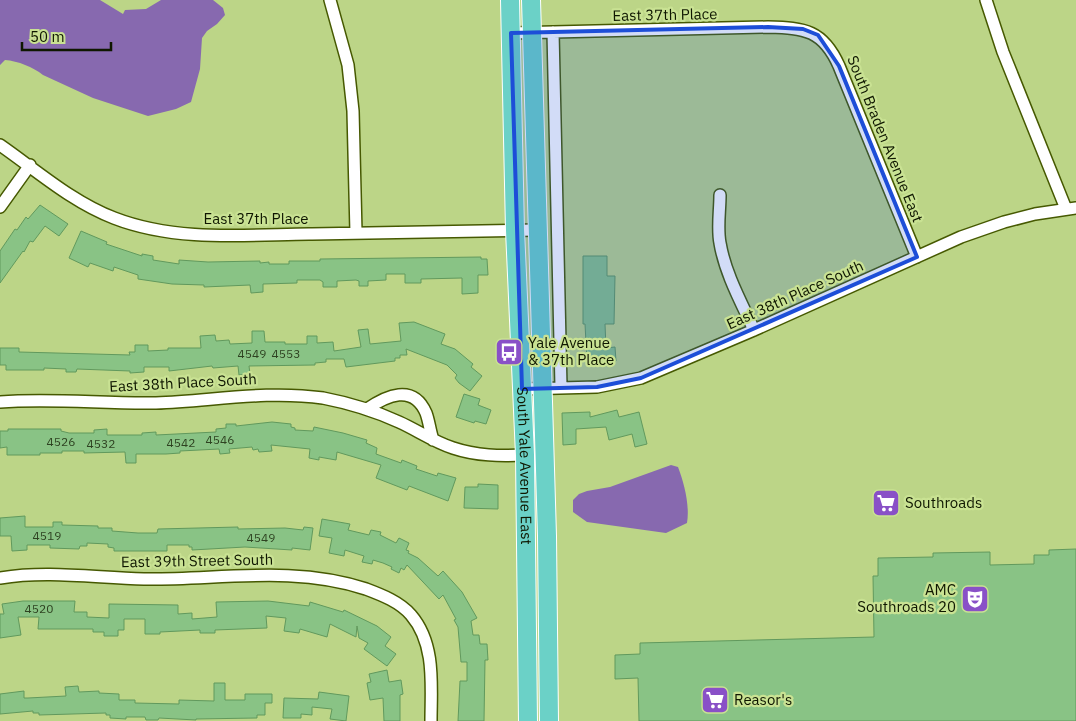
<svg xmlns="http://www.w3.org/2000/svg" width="1076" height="721" viewBox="0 0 1076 721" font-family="'IBM Plex Sans',sans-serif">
<rect width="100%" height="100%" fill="#bcd587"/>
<!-- water -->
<path fill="#8769af" d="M0 0H100L123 14 125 10 146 9 161 0H213L223 8 225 15 217 24 207 31 202 38 200 69 191 102 176 109 148 116 93 98 43 75C33 67 18 61 5 60L0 65Z
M671 465 678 467C684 483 690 505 687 523L666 533 587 522 573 512V500L579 494 587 491 610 487Z"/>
<!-- building -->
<path fill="#89c385" stroke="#61995d" d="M40 205 68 224 59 236 45 226 33 242 30 241 24 252 23 251 0 283V251L15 229 17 230 26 217 28 219Z
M81 231 107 242 106 244 142 256V254L153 256V260L179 264V260L208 262 260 261V263L269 262V264H289V261H320V259L481 257V259H487L488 275H478V293L462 294V278L421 279V283H405V274H386V280L368 281V286H359V281L356 280 337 281V287H323V282L320 280H297V283L263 284V292L251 293 250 285 204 287V285L172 284 138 279V275L114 267 113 271 90 263 88 267 69 258Z
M583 256H607V276H615L614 324H605L606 348 615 347 616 361 587 362 585 324H583Z
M414 322 445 334 441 344 455 349 473 364 471 367 482 376 470 391 459 383 455 378 457 375 447 365 406 349 407 355H400V358H395V361L346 367 344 359H326V362L315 363V365L249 366 250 374 239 375 238 366 213 368 212 366 169 371V367H144V372L130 373V371L77 369 76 372H66V369L44 368V370H6V365H0V348H19V352L130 355 129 352H135V345H148V351L168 350V348H201L200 336 215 335 216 341 229 340 230 344 252 343V331H264L265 342H285V344H307V336H317V343L333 342 334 351 361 347 358 330 368 329 370 344 401 341 399 323Z
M464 394 480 399 478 405 491 410 486 424 475 421 474 423 456 417Z
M617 410 619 417 639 412 647 444 635 447 632 434 609 440 606 427 576 429V444L563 445 562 413 590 412V417Z
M272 422 291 424V427L295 428V430L313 431 314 427 343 433 367 440 366 443 377 448 376 454 401 463 402 460 417 466 416 469 437 476 438 473 456 478 448 501 409 486 407 490 376 478 381 465 337 452 336 460 319 457V460L309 458 310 449 271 445 272 451 259 452 258 449 253 450 252 447 229 449 230 453 220 454 219 449 180 451V453L166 454H136V463H126L125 452 84 453V451H62V453H40V455H7V447L0 448V431H8V429H61V431L69 433H94V430L107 429V435H142V433L156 432V435L216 432V429L226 428V424H236V426Z
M478 484 498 485V509L464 508 465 487H478Z
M25 516V527H53V522H62V525L98 526V528H112V531L138 533H157L158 529 238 527V529L285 528 303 530 304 527 313 528 310 550 292 548V550L245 547 192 550V547H189V545H167V551H114V548L108 547V544L87 543V546H80L79 549 50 548V545H27V550L12 551 11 536H0V518Z
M322 519 350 524 348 530 369 535 371 530 381 532 380 535 396 543 399 538 409 543 406 550 409 551 408 553 418 558 438 576 443 571 462 592 477 618 471 621 473 635H479L480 644H487L488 660H485L484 721H458L460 681H467V662H461L458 627 454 620 456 619 443 595 439 599 407 565 404 570 401 568 399 573 391 569 392 567 383 563 373 560 372 564 362 562 364 556 345 550 344 556 329 553 332 538 319 536Z
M1076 549V721H639L638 678 615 679V655L640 654V643L874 637 873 576H878V558L933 557V553L990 552V565L1034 564V555H1049V550Z
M23 601H75L74 612H87V617L109 618V604L178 605V614L192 613V619L217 617 216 602 268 601 309 606 310 602 343 612 344 610 377 626 391 637 385 646 396 654 387 666 364 649 368 643 359 638 357 626 356 637 330 624 327 637 300 629 299 633 284 631 286 618 266 616 267 628 215 630V633H200V630L160 632V634H145V619H124V630H118V636H104V632H93V629H38L39 617H18L21 635 0 638V614H4L2 604Z
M387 670 389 682 401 680 403 694 400 695V721H384L383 698 370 700 367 683 371 682 369 674Z
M214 683H225V700H245V694H272V703H265V715H257V718L196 719V720L159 718 158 720H146L145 717H126V719L110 718V715H106V713L39 715V713H33V711L0 714V694L24 691V698H28L66 696 65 687 78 686 79 692 99 691V693L119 694V700H135V703L179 704V700L214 701Z
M319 692 349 696 346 721 330 719 332 709 312 707V715L301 714V718H283L284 698 318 699Z"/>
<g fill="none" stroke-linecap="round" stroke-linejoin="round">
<!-- minor casing -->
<g stroke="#465901" stroke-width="14">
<path id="minor" d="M330 0 348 65 353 111 356 233
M986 0 1003 52 1066 209
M553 32 561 387
M511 33 768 27C805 28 823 30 839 66L917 257
M0 145C36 170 72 202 114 218 176 242 244 235 309 234 385 233 461 231 536 230
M720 195C720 211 717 228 720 243 725 273 741 302 754 330
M0 207 30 165
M522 389 597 387 641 378 754 330 961 237 1004 222 1035 214 1076 208
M0 402C52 398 104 404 156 403 212 401 267 390 323 398 349 403 375 411 399 422 417 430 434 442 453 448 477 456 500 456 525 455
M367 409C386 396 413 383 426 413 429 421 430 431 433 440
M0 578C48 570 96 578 144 579 218 580 294 565 366 589 382 595 400 602 411 615 436 644 431 686 431 721"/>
</g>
<!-- primary casing -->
<g stroke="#fff" stroke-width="20">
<g id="primary">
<path id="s1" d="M510 0 515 230 525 455 528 721"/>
<path d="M531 0 547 536 549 721"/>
</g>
</g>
<!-- minor -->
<use href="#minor" stroke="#fff" stroke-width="11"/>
<!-- primary -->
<use href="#primary" stroke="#6bd1c7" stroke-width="18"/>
</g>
<!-- marked area -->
<path fill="#1d4ed8" fill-opacity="0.2" stroke="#1d4ed8" stroke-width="4" stroke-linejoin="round" d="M768 27 803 29 818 35 839 66 917 257 641 378 597 387 522 389 511 33Z"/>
<!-- icons -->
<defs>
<g id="bus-square" transform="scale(1.4375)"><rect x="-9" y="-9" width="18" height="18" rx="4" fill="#8950c7" stroke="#c9e293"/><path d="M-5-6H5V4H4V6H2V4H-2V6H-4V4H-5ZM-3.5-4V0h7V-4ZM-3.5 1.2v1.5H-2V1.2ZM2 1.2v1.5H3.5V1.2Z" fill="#fff"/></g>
<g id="supermarket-square" transform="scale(1.4375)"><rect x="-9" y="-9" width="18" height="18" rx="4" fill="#8950c7" stroke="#c9e293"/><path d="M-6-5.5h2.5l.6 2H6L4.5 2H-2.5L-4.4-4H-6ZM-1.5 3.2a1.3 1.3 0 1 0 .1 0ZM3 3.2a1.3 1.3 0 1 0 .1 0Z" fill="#fff"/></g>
<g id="theatre-square" transform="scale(1.4375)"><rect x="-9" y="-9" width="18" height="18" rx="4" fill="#8950c7" stroke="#c9e293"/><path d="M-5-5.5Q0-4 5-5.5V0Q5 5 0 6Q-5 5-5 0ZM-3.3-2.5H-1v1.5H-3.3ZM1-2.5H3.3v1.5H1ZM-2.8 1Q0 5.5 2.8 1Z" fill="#fff"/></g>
</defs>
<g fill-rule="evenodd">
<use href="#bus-square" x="509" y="352"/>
<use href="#supermarket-square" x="886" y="503"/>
<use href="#theatre-square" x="975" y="599"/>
<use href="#supermarket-square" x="715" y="700"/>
</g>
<g text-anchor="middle" stroke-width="4.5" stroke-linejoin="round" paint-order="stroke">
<!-- number labels -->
<g font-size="12" fill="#2e4221">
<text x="252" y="358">4549</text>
<text x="286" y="358">4553</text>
<text x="220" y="444">4546</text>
<text x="61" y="446">4526</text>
<text x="181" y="447">4542</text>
<text x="101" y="448">4532</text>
<text x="47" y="540">4519</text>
<text x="261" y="542">4549</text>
<text x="39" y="613">4520</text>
</g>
<!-- street labels -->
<g font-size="15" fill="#0f1700" stroke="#c9e293">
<text transform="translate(665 15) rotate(-1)" y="5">East 37th Place</text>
<text transform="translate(885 139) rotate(68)" y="5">South Braden Avenue East</text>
<text x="256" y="224">East 37th Place</text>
<text transform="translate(795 295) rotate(-24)" y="5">East 38th Place South</text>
<text transform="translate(183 383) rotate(-3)" y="5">East 38th Place South</text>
<text dy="5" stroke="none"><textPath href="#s1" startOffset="466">South Yale Avenue East</textPath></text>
<text transform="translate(197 561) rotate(-1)" y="5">East 39th Street South</text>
</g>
<!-- poi labels -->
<g font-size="15" fill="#0f1700" stroke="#c9e293" text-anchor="start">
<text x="528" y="348">Yale Avenue<tspan x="528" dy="17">&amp; 37th Place</tspan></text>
<text x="905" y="508">Southroads</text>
<text x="956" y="595" text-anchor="end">AMC<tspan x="956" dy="17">Southroads 20</tspan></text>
<text x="734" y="705">Reasor's</text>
</g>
</g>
<!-- scale -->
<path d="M22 42v8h89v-8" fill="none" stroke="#0f1700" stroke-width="2.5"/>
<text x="30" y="42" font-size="15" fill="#0f1700" stroke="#c9e293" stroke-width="4" paint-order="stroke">50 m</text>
</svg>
